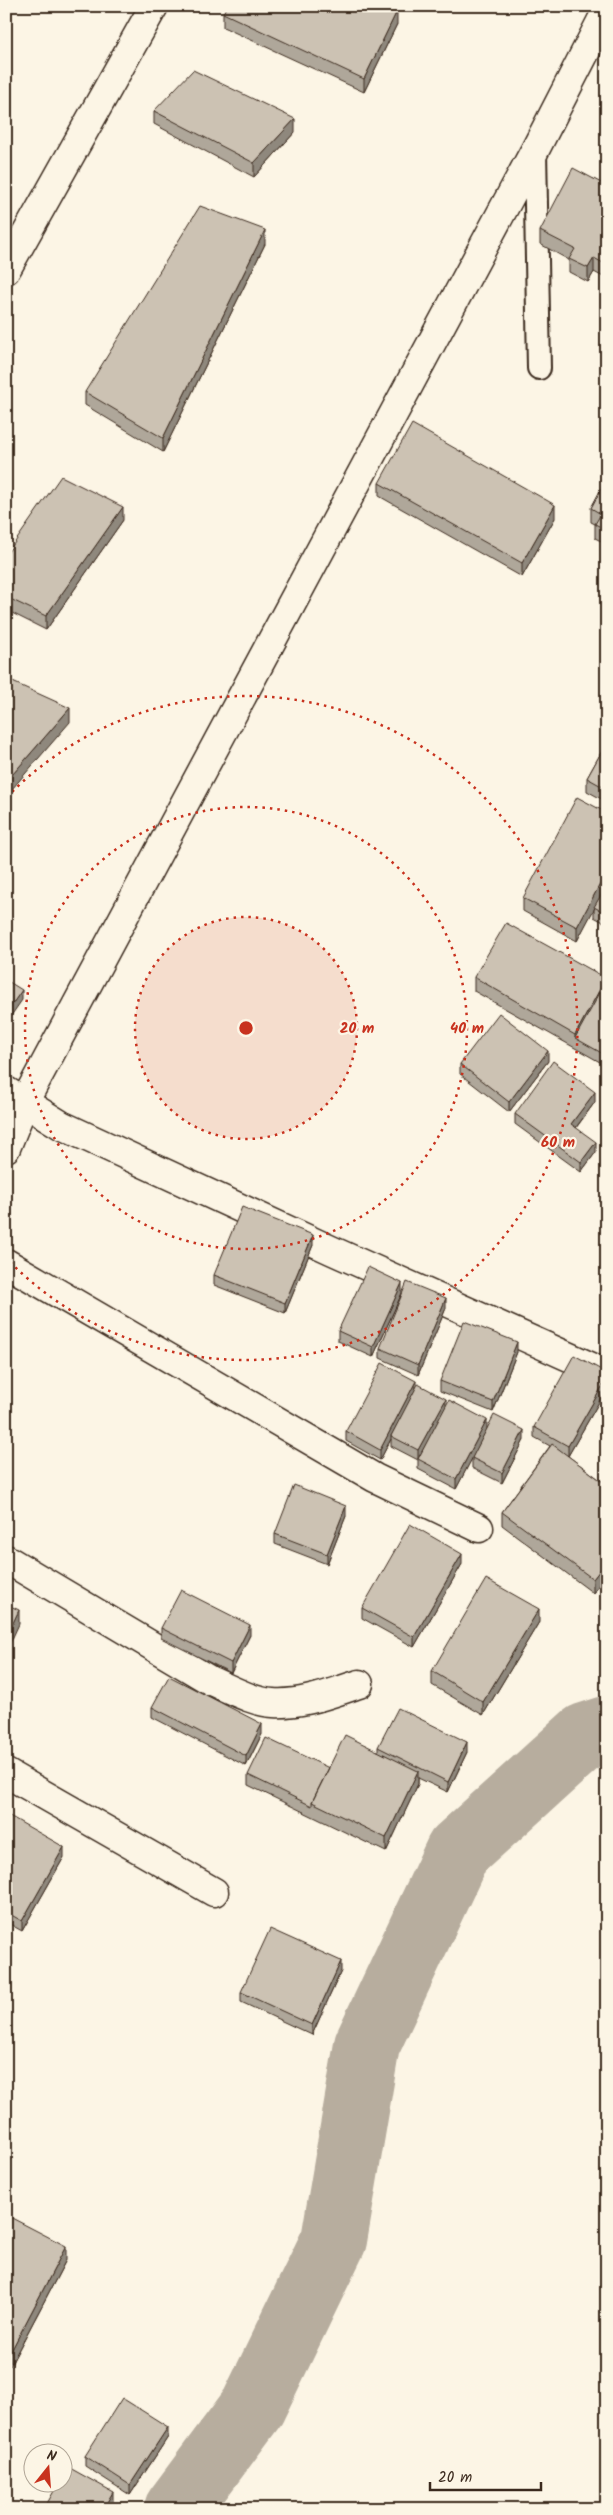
<svg xmlns="http://www.w3.org/2000/svg" width="613" height="2515" viewBox="0 0 613 2515" font-family="Kalam,sans-serif">
<rect width="100%" height="100%" fill="#fcf5e5"/>
<filter id="ink" filterUnits="userSpaceOnUse"><feTurbulence type="fractalNoise" baseFrequency=".02" numOctaves="2"/><feDisplacementMap in="SourceGraphic" scale="10" xChannelSelector="R" yChannelSelector="G"/><feConvolveMatrix kernelMatrix="1 2 1 2 8 2 1 2 1" color-interpolation-filters="sRGB"/></filter>
<g filter="url(#ink)">
<g fill="none" stroke-linecap="round" stroke-linejoin="round">
<!-- river -->
<path stroke="#b7ad9e" stroke-width="66" d="M177 2509 253 2407 334 2240 367 2045 458 1851 585 1736 607 1729"/>
<!-- lane casing -->
<g stroke="#3b2a1e" stroke-width="26">
<path id="lane" d="M535 150 539 368"/>
</g>
<!-- street casing -->
<g stroke="#3b2a1e" stroke-width="31">
<path id="street" d="M6 1091 61 1125 331 1250 607 1374
M6 1148 25 1101 535 150 607 10
M6 1263 375 1478 479 1528
M6 1559 211 1681C230 1689 253 1702 273 1703 303 1705 331 1693 359 1684
M6 1773 214 1892"/>
</g>
<!-- secondary casing -->
<g stroke="#3b2a1e" stroke-width="31">
<path id="secondary" d="M6 270 154 6"/>
</g>
<!-- lane -->
<use href="#lane" stroke="#fcf5e5" stroke-width="22"/>
<!-- street -->
<use href="#street" stroke="#fcf5e5" stroke-width="28"/>
<!-- secondary -->
<use href="#secondary" stroke="#fcf5e5" stroke-width="28"/>
</g>
<!-- wall -->
<path fill="#afa79a" stroke="#3b2a1e" d="M223 13 397 24 364 92 223 27Z
M154 111 295 132 254 177 154 124Z
M607 186V279L594 272 588 282 569 272V260L540 244V231Z
M265 244 163 452 85 405V392Z
M607 478V544L595 538V524L591 522V508Z
M379 483 555 518 522 577 379 496Z
M123 520 46 630 6 610V555Z
M607 742V802L587 791V778Z
M607 885V924L594 917V908L577 941 523 911V898Z
M474 977 607 982V1066L474 991Z
M548 1061 509 1112 460 1074V1064Z
M595 1102 576 1128 596 1152 581 1172 515 1124V1114Z
M313 1245 285 1313 214 1285V1275Z
M402 1293 373 1357 338 1341V1331Z
M446 1308 418 1375 380 1358V1348Z
M517 1352 493 1412 440 1391V1381Z
M607 1373V1388L568 1456 607 1485V1574L593 1593 502 1525V1512L550 1446 534 1437V1427Z
M416 1388 446 1406 487 1429 524 1440 502 1483 472 1468V1458L456 1489 418 1469V1460L391 1446V1439L380 1460 346 1441V1431Z
M346 1516 327 1564 275 1544V1534Z
M462 1564 414 1647 362 1618V1608Z
M539 1622 483 1715 432 1685V1671Z
M161 1628 250 1635 231 1673 161 1638Z
M152 1707 262 1734 246 1766 152 1717Z
M378 1747 467 1752 448 1792 418 1778V1784L386 1852 248 1785V1775L329 1768 378 1751Z
M6 1814 64 1857 22 1931 6 1922Z
M341 1971 312 2035 241 2002V1992Z
M6 2215 66 2260 10 2366 6 2364Z
M168 2437 130 2495 85 2466V2456Z"/>
<!-- shaded-wall -->
<path fill="#8f887d" stroke="#3b2a1e" d="M397 11V24L364 92V79Z
M295 119V132L254 177V163Z
M265 230V244L163 452V438Z
M594 258V272L588 282V268Z
M555 505V518L522 577V563Z
M123 507V520L46 630V616Z
M70 708V722L6 796V782Z
M607 871V885L577 941V927Z
M606 978V992L575 1038V1035Z
M22 990V1000L6 1023V1013Z
M548 1051V1061L509 1112V1102Z
M595 1092V1102L571 1134V1124Z
M596 1142V1152L581 1172V1162Z
M313 1235V1245L285 1313V1303Z
M402 1283V1293L373 1357V1347Z
M446 1298V1308L418 1375V1365Z
M517 1342V1352L493 1412V1402Z
M607 1378V1388L568 1456V1446Z
M416 1381V1391L391 1436V1439L380 1460V1450Z
M446 1399V1409L418 1459V1450Z
M487 1420V1430L456 1489V1479Z
M524 1430V1440L502 1483V1473Z
M346 1506V1516L327 1564V1554Z
M462 1554V1564L414 1647V1637Z
M607 1561V1574L593 1593V1579Z
M539 1609V1622L483 1715V1702Z
M19 1610V1624L6 1652V1638Z
M250 1625V1635L231 1673V1663Z
M262 1724V1734L246 1766V1756Z
M467 1742V1752L448 1792V1782Z
M418 1771V1784L386 1852V1838Z
M64 1847V1857L22 1931V1921Z
M341 1961V1971L312 2035V2025Z
M66 2246V2260L10 2366V2353Z
M168 2427V2437L130 2495V2485Z
M113 2492V2502L109 2509H103Z"/>
<!-- building -->
<path fill="#ccc2b3" stroke="#3b2a1e" d="M227 6H388L397 11 364 79 223 13Z
M193 70 295 119 254 163 154 111Z
M573 168 607 186V265L594 258 588 268 569 259 575 249 540 231Z
M200 206 265 230 163 438 85 392Z
M412 424 555 505 522 563 379 483Z
M61 476 123 507 46 616 6 597V555Z
M607 478V530L595 524 601 514 591 508Z
M6 679 70 708 6 782Z
M607 742V789L587 778Z
M577 797 607 813V871L577 927 523 898Z
M607 885V914L594 907Z
M506 923 606 978 575 1035 474 977Z
M6 980 22 990 6 1013Z
M606 982H607V1056L575 1038Z
M499 1013 548 1051 509 1102 460 1064Z
M553 1061 595 1092 571 1124 596 1142 581 1162 515 1114Z
M242 1207 313 1235 285 1303 214 1275Z
M368 1267 402 1283 373 1347 338 1331Z
M407 1282 446 1298 418 1365 380 1348Z
M464 1321 517 1342 493 1402 440 1381Z
M574 1355 607 1373V1378L568 1446 534 1427Z
M382 1363 416 1381 380 1450 346 1431Z
M418 1384 446 1399 418 1450 391 1436Z
M449 1400 487 1420 456 1479 418 1459Z
M494 1415 524 1430 502 1473 472 1458Z
M552 1444 607 1485V1561L593 1579 502 1512Z
M294 1485 346 1506 327 1554 275 1534Z
M410 1524 462 1554 414 1637 362 1608Z
M486 1579 539 1609 483 1702 432 1671Z
M181 1590 250 1625 231 1663 161 1628Z
M6 1604 19 1610 6 1638Z
M169 1676 262 1724 246 1756 152 1707Z
M398 1708 467 1742 448 1782 378 1747Z
M345 1735 418 1771 386 1838 312 1802Z
M266 1738 329 1768 312 1802V1806L248 1775Z
M6 1814 64 1847 22 1921 6 1912Z
M270 1929 341 1961 312 2025 241 1992Z
M6 2215 66 2246 10 2353 6 2351V2295L9 2289 6 2288Z
M122 2398 168 2427 130 2485 85 2456Z
M68 2467 113 2492 103 2509H44L59 2482H62V2477Z"/>
</g>
<!-- distance rings -->
<circle cx="246" cy="1028" r="111" fill="#c8321e" fill-opacity=".12"/>
<g fill="none" stroke="#c8321e" stroke-width="2.5" stroke-dasharray="2.5 5">
<circle cx="246" cy="1028" r="111"/>
<circle cx="246" cy="1028" r="221"/>
<path d="M7 797A332 332 0 1 1 7 1259"/>
</g>
<circle cx="246" cy="1028" r="8" fill="#c8321e" stroke="#fcf5e5" stroke-width="2.5"/>
<g font-size="15" text-anchor="middle" font-weight="bold" fill="#c8321e" stroke="#fcf5e5" stroke-width="4.5" stroke-linejoin="round" paint-order="stroke">
<text x="357" y="1033">20 m</text>
<text x="467" y="1033">40 m</text>
<text x="558" y="1147">60 m</text>
</g>
<!-- margin -->
<rect width="613" height="2515" fill="none" stroke="#fcf5e5" stroke-width="25"/>
<rect x="12" y="12" width="588" height="2490" fill="none" stroke="#3b2a1e" stroke-width="2" filter="url(#ink)"/>
<!-- north arrow -->
<g transform="translate(48 2468) rotate(17)"><circle r="24" fill="#fcf5e5" stroke="#afa495"/>
<path d="M0-4L9 19L0 12L-9 19Z" fill="#c8321e"/>
<text y="-8" font-size="14" font-weight="bold" text-anchor="middle" fill="#3b2a1e">N</text>
</g>
<!-- scale -->
<path d="M430 2482v8h111v-8" fill="none" stroke="#3b2a1e" stroke-width="2.5"/>
<text x="438" y="2482" font-size="15" fill="#3b2a1e" stroke="#fcf5e5" stroke-width="4" paint-order="stroke">20 m</text>
</svg>
